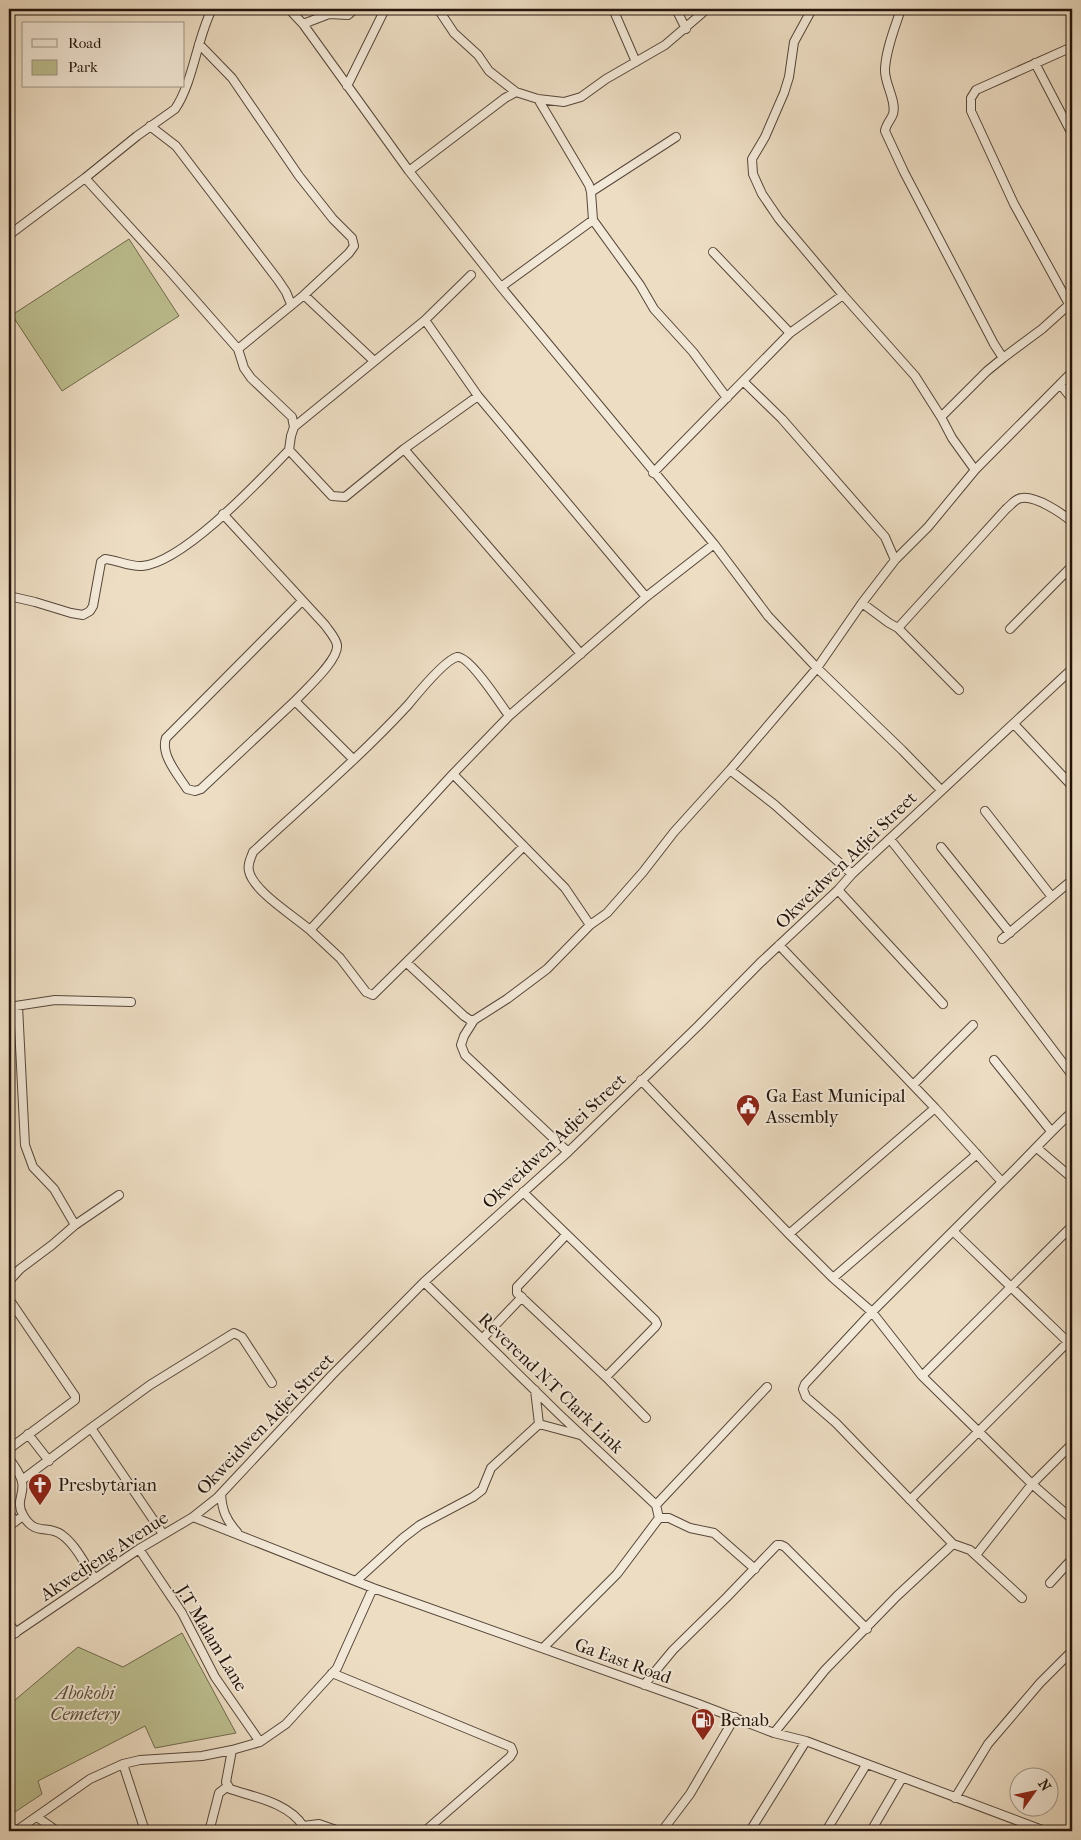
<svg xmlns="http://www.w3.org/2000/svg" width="1081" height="1840" viewBox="0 0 1081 1840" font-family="'IM FELL French Canon',serif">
<rect width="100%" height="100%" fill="#edddc3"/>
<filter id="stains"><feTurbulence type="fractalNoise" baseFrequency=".004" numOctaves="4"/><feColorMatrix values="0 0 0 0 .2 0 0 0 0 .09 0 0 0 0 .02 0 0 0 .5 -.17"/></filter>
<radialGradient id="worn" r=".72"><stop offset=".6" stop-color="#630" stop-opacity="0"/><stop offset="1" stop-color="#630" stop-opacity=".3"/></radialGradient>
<!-- green -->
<path fill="#bdbf90" stroke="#706a4e" d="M129 239 179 316 62 391 12 315Z
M182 1633 236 1733 155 1748 145 1726 38 1781 42 1794 9 1816V1705L78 1647 123 1667Z"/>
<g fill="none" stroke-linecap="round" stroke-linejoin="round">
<!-- minor casing -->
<g stroke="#564639" stroke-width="10">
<path id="minor" d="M289 9 303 24 409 171 501 287 714 544 768 616 817 668 902 750 941 790
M438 9 454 33 478 55 489 71 516 92
M613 9 636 62
M676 9 686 29
M812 9 794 42 789 77 784 93 765 137 752 159 753 174 762 194 779 219 843 295
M901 9C895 27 886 49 885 69 884 83 897 101 893 114 891 120 886 124 885 131L904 172 994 344 1003 358 987 371 941 417
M303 24 329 14 348 15 355 9
M199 44 232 78 299 176 333 219 352 238 354 246 349 253 304 295 238 349
M1035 63 1072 134
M347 86 385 9
M538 99 589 185 591 192 593 220 640 285 654 309 693 352 727 398
M150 126 176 146 278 280 286 292 291 304
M409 171 505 98 516 92 538 99 564 102 581 97 606 79 665 45 707 9
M591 192 676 137
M9 235 85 178 137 136 175 109C193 83 197 38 212 9
M713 252 790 333
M501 287 593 220
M304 295 373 360
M1069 304 1014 204 971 111V98L976 90 1072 47
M425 320 478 396 646 597
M1003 358 1042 329 1072 302
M743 381 782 419 885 537 895 560
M1060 384 1072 399
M294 427 425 320 471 275
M404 449 581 654
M289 450 332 496 345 497 404 449 478 396
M975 470 1072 372
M223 514 325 625C329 631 336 638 337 645 339 660 305 690 295 701L353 759
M9 596 35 602 71 613 83 615 90 611 93 606 101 562 105 559C117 560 130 567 142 566 184 562 260 480 289 450L291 436 294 427 292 417 251 378 244 368 238 349 167 268 85 178
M862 603 889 623 898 628 1006 509C1011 505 1016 498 1022 498 1036 496 1062 513 1072 522
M898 628 959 690
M1010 629 1072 566
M295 701 201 789 195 791 187 789C179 776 160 755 166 738L302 601
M509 716C502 706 469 655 457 657 445 660 417 694 408 705 360 757 305 804 253 852 251 858 247 864 249 871 253 891 294 916 310 930L453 774 509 716 646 597 714 544
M1014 724 1072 786
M730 770 775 805 852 874
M453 774 565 888 590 925 607 913 643 872 674 832 730 770 817 668 862 603 895 560 928 527 975 470 952 438 941 417 915 376 843 295 790 333 653 473
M985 811 1052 897
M890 839 983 957 1072 1075
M941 847 1010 933
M838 890 943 1004
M310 930 340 958 366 992 373 995 524 846
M1002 939 1072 880
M779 945 935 1108 1002 1182 872 1312 805 1384 803 1389 806 1397 836 1423 953 1544
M407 963 464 1016 470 1020H474L507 999 547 969 590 925
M18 1006 25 1145 33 1167 54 1189 75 1225
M9 1007 55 1000 131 1002
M474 1020 464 1036 461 1045 465 1055 568 1152
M994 1060 1051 1131
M641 1080 789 1234 833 1278 872 1312 922 1376 1032 1484 1072 1519
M913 1085 973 1025
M1037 1148 1072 1178
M1002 1182C1026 1159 1048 1134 1072 1112
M523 1192 655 1320 657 1324 655 1327 606 1377
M953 1231 1068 1342
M789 1234 935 1108
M566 1235 517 1287V1293L606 1377 646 1418
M833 1278 977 1154
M9 1281 20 1269 52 1245 75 1225 119 1195
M424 1282 560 1415 656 1505
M9 1299 75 1396V1400L9 1449
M483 1338 522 1297
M922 1376 1072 1226
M535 1390 539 1424
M539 1424 580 1435
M91 1428 150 1385 234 1333 242 1337 272 1383
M28 1434 49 1461
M9 1458C13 1465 21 1474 22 1482 25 1494 15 1501 23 1515 35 1537 48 1524 62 1535 76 1545 85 1565 95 1579
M22 1480 91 1428 163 1534
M221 1494C222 1510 226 1520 237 1532
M910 1500 1072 1338
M656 1505 767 1387
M9 1512 15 1522
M193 1517 217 1498 332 1375 424 1282 568 1152 698 1026 760 963 838 890 852 874 1072 669
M659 1518H669L690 1528 714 1533 755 1569
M9 1526 23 1516
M139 1549 182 1613 215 1677 260 1742
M976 1555 1032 1484 1072 1444
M357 1580 403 1538 420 1525 473 1497 482 1490 491 1468 539 1424
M1050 1583 1072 1559
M9 1623 16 1633
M9 1637 139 1549 193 1517 373 1588 696 1703 774 1733 806 1741 1045 1831
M543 1648 617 1574 659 1518 656 1505
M332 1673 511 1747 513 1752 510 1757 425 1831
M644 1685 673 1650 727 1597 777 1545H781L785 1547 867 1629
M774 1733 825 1670 897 1596 953 1544 970 1550 1022 1598
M232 1750 226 1782 230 1789C254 1797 289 1803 303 1826L319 1824 339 1831
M123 1764 145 1831
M955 1798 988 1744 1040 1683 1072 1651
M37 1817 57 1831
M210 1828 219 1793 228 1786
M16 1831 90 1779 123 1764 140 1760 202 1756 232 1750 260 1742 286 1724 337 1668 373 1588
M662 1831 690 1794 735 1717
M750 1831 806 1741
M826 1831 866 1765
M871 1831 902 1778"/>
</g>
<!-- minor -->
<use href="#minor" stroke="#f3e9d8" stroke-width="8"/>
</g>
<!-- icons -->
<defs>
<g id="civic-pin" transform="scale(1.25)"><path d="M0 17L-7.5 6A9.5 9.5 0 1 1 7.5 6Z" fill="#8f2418" stroke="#f3e9d8"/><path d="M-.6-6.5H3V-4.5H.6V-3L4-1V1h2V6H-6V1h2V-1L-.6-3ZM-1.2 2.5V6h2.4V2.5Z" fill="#fff"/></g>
<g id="church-pin" transform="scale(1.25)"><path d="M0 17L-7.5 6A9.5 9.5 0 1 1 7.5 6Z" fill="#8f2418" stroke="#f3e9d8"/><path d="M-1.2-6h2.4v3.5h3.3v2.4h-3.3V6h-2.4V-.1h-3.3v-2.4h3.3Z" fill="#fff"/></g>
<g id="fuel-pin" transform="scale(1.25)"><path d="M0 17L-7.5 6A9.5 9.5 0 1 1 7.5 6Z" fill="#8f2418" stroke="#f3e9d8"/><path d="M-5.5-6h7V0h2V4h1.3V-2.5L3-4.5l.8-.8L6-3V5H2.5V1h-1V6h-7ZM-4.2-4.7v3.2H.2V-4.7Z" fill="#fff"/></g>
</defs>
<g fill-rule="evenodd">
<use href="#civic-pin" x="748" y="1106"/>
<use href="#church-pin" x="40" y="1485"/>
<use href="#fuel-pin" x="703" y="1720"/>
</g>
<g text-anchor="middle" stroke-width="4" stroke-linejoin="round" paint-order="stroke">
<!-- street labels -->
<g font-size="18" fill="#24140b" stroke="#f3e9d8">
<text transform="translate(846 860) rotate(-44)" y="6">Okweidwen Adjei Street</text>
<text transform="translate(554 1141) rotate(-43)" y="6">Okweidwen Adjei Street</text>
<text transform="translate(551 1383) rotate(44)" y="6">Reverend N.T Clark Link</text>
<text transform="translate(265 1424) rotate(-46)" y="6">Okweidwen Adjei Street</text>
<text transform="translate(104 1556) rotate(-33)" y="6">Akwedjeng Avenue</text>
<text transform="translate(212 1638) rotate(59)" y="6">J.T Malam Lane</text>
<text transform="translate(623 1661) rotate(20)" y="6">Ga East Road</text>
</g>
<!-- poi labels -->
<g font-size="18" fill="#24140b" stroke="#f3e9d8" text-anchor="start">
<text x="766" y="1102">Ga East Municipal<tspan x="766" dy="21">Assembly</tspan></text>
<text x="58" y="1491">Presbytarian</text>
<text x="720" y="1726">Benab</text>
</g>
<!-- park labels -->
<g font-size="18" font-style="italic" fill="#5a503a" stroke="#f3e9d8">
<text x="85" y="1699">Abokobi<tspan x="85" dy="21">Cemetery</tspan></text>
</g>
</g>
<!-- margin -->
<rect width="1081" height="1840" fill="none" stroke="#edddc3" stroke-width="30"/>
<rect x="10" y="10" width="1061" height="1820" fill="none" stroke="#24140b" stroke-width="2.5"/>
<rect x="15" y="15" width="1051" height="1810" fill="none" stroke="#24140b"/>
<!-- legend -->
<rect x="22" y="22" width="162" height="65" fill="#f3e9d8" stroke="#a09486"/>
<rect x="32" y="39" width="25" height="8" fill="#f3e9d8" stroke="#a09486"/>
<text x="68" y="48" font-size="15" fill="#24140b">Road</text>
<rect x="32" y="60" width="25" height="15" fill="#bdbf90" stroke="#a09486"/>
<text x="68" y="72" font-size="15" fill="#24140b">Park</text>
<!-- north arrow -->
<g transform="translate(1034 1792) rotate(57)"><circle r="24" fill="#f3e9d8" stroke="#a09486"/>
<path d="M0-4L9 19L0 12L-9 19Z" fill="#8f2418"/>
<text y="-8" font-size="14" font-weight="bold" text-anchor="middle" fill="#24140b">N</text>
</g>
<rect width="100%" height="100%" filter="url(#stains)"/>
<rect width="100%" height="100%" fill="url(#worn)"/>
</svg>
